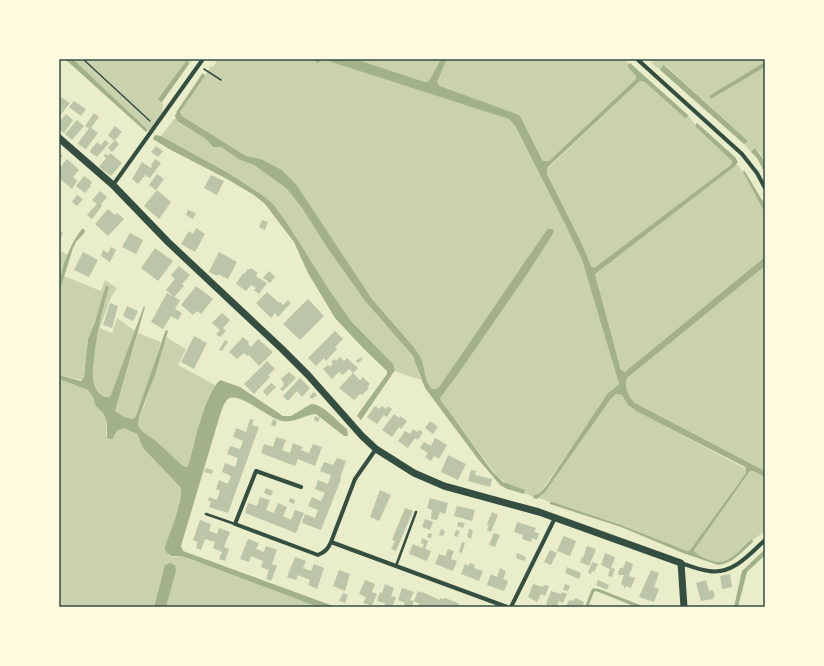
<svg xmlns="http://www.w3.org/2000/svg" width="824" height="666" viewBox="0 0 824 666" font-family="'DM Sans',sans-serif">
<rect width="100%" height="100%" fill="#e9edc9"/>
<!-- green -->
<path fill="#cad2ad" d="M73 59H193L189 64V62L162 102C166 111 156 121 150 130H148Z
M218 59H314L315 61 318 62 323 60H325L505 117 512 121 566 226 582 260 619 384 612 389 540 493 534 495 533 497 524 493 525 491 506 483 498 477 440 401V398L456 377 528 273 553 234 550 228H548L439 387 436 389H432C425 381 425 373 423 363 421 357 417 351 413 346L372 299 296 184 282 170 261 159 246 156 182 116 180 112 211 66 213 67Z
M355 59H441L429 81 425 82Z
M447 59H624C629 64 636 71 636 79L549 161H544L542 160 520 117 517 114 440 86 437 82Z
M656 59H765V62L711 99 765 67V162L760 153 755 148 751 152 744 144 747 140 665 65H663L660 70 651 63Z
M640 81 645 82 688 116V115L695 124V125L730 159 732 163 730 166 594 268 591 266 582 244 547 174V169Z
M175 118 179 123 206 139 213 147H221L238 159 254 165 287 189 302 208 326 246 365 301 407 349 415 362 421 380 394 371 395 368 393 364 351 321 328 288 287 223 273 204 265 197 230 174 161 136Z
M737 164 743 172 765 213V257L628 371 622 372 595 274Z
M59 250 68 255 59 283Z
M765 266V471L635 403C628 396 624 387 627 378Z
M64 276 101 291 105 280 117 288 111 297 100 328 112 333 117 318 135 331 114 391 110 397C102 396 96 391 94 384 89 367 98 330 99 311L88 339 84 377 82 380 59 375V293Z
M138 333 161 342 138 412 136 416 133 419 124 417 115 411Z
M166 337 186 349 178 365 215 385 195 439 188 466 186 467 183 466 156 441 143 432 138 426 139 417 146 401Z
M59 379 88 390 93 397 95 405 103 413 107 422 106 436H115L118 430 125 427 137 434 143 448 181 488C183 500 170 533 165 546 168 561 173 555 185 557L318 607H166L175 571V565L170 563 165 566 154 607H59Z
M616 394 622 395 631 408 746 469V473L690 550 686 551 678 548 621 525 538 498 543 494 610 400Z
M751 470 765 477V531L753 540 752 539C737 551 728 569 707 559 702 557 696 555 694 550L695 548Z"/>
<!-- water -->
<path fill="#a3b18a" d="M65 59H73L148 130 146 132Z
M314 59H355L425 82 429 81 441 59H447L437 82 440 86 517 114 520 116 542 160 544 161H549L636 79V76L628 67V65L630 63 688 115V116L685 118 645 82 640 81 548 167 547 169V174L582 244 591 266 594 268 731 165 732 161 730 159 695 126 696 124 697 123 735 157 738 162 735 166 595 274 621 370 625 372 765 257V266L627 378C624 387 628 396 635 403L765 471V477L753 471H750L694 550C696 555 702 557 707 559 728 569 737 551 752 539L753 542C743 551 732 564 718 565L683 553 621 527 550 504V502H552L621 525 687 551 690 550 746 473V469L745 467 636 411 628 405 622 395 616 394 610 400 545 492 537 499 533 498 534 495 540 493 546 486 608 393 619 384 582 260 566 226 515 126 509 119 325 60H323L317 63Z
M187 60 189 64 162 102H161L158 99Z
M765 62V67L711 99 709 96Z
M663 65H664L747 140V142L744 144 660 70Z
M203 73 205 76 180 112 182 116 246 156 261 159 282 170 296 184 372 299 413 346C417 351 421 357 423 363 425 373 425 381 432 389H436L439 387 548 228 554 230 553 234 528 273 456 377 440 398 441 401 450 413 492 471 503 482 525 490 524 494 507 489 500 485 478 459 425 388 413 357 407 349 365 301 326 246 302 208 287 189 254 165 238 159 221 147H213L206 139 177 121 175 116 177 111 202 74Z
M155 135 161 136 230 174 265 197 273 204 287 223 328 288 351 321 393 364 395 370 393 373 361 420 357 416 358 414 387 374V371L363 348 335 318 308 273 294 242 265 204 254 195 227 179 169 149 153 139Z
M755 148 765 162V173L757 158 751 152Z
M744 170 765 205V213L743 172Z
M82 229H84L85 232 76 242 73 248 59 293C59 273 69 245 82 229Z
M106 285 109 287C102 311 96 335 94 360 93 367 92 377 94 384 96 391 102 397 109 397L111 395 144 306 145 307 115 411 124 417 133 419 136 416 165 332 166 330 168 331 155 375 139 417 138 426 143 432 156 441 183 466 186 467 188 466C194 445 205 394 220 380L240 387 283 416H291L311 404C322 403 338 422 347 429L348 435 346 436H344L316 414C304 415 295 423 282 421 269 419 239 391 228 399 224 402 222 410 220 415L181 546 183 551 336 607H318L185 557C176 555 170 559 165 550V546C170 533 183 500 181 488L143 448 137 434 124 428 118 430 112 439 107 438V422L103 413 95 405 93 397 88 390 59 379V375L81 381 84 377 88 339 95 322Z
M765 549V555L747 572 738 607H734L742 571Z
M170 563 175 565 176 571 166 607H154L165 565Z
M593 588 599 589 645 607H636L596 591 594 592 588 607H585L591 591Z"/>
<!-- building -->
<path fill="#bcc5a7" d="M59 96 70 103 59 117Z
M74 101 86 109 81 116 69 107Z
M94 113 99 117 91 128 98 133 86 149 79 145 78 143 89 128 85 126Z
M66 114 73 120 64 133 59 129V122Z
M77 120 84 126 72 140 65 134Z
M115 126 122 132 115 140 119 144 112 152 108 148 114 141 108 135Z
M105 140 109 143 97 157 91 153 90 151 97 142 101 145Z
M156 146 163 151 158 157 151 152Z
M59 153 63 156 59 160Z
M105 153 108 156 110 153 122 163 111 176 99 167 106 158 104 156Z
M67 159 79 170 73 177 77 181 72 189 60 179 59 180V169Z
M155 159 161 163 150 178 145 175 138 184 132 179 142 162 151 168 152 166 151 165Z
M157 174 164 179 156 190 149 185Z
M211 175 224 181 217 195 204 188Z
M84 176 92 182 90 185 91 186 85 193 76 186Z
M157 190 171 202 159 219 144 206Z
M100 191 107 197 101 204 102 206 92 219 87 215 97 204 92 200Z
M77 195 83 199 77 206 72 202Z
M108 209 115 215 117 213 124 219 108 236 95 224Z
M188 210 196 213 193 219 186 215Z
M262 220 268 222 265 230 259 227Z
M196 228 205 234 195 252 181 244 189 231 193 234Z
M59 231 63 233 59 243Z
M130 233 143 240 136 254 122 247Z
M111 247 116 250 110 262 101 256 103 250 108 253Z
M155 248 173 261 158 281 141 268Z
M83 252 98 260 89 277 74 270Z
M219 252 237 262 228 279 218 274 217 276 209 272Z
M179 266 190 275 182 284 184 286 174 297 166 290 175 279 171 275Z
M251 268 258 273 256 275 257 277 267 283 259 294 254 290 256 288 251 285 246 291 236 284 243 273 244 274 248 269 249 270Z
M269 271 275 277 270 283 263 278Z
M196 286 213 299 201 314 197 311 193 315 181 305Z
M267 292 279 303 280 302 283 305 288 300 291 303 278 317 275 313 271 318 256 303Z
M167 293 180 300 175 309 182 313 178 320 171 316 163 329 151 322Z
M308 299 324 316 300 340 283 324Z
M110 303 118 306 112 328 103 325Z
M127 306 138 311 133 321 123 316Z
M222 313 230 320 223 328 226 331 220 337 216 334 220 330 212 323Z
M335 331 343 339 335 347 337 349 326 361 324 358 316 366 308 358Z
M194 336 207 343 194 369 181 362Z
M243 337 249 342 248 344 251 347 258 339 273 352 259 366 249 355 247 356 244 353 237 359 229 352Z
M225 340 228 342 222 351 219 350Z
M340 357 344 361 347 358 358 368 353 373 349 369 343 375 339 372 332 379 323 369 328 365 330 367 333 364 331 362 334 359 336 361Z
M361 357 363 359 358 363 356 361Z
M267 361 275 369 268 375 270 377 254 394 244 384Z
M289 372 296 378 283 391 280 389 284 385 283 384 284 383 281 379Z
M353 373 360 380 363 377 370 384 367 387 369 388 362 395 360 394 354 400 339 388Z
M300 378 310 388 302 397 297 391 288 401 283 396Z
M271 383 276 387 267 396 263 391Z
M314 392 317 395 312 399 309 397Z
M375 406 379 409 382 406 386 409 388 406 392 409 387 417 384 415 377 424 367 417Z
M394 414 399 418 400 416 407 421 401 429 399 427 392 437 382 430Z
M315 416 320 418 318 422 314 420Z
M250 419 254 420 252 425 259 427 228 513 209 507 211 501H208L209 497 217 500 220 491 216 489 219 480 228 484 231 476 222 472 225 463 235 467 238 458 227 454 230 446 240 449 243 441 233 437 236 428 246 432Z
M273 419 277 421 275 427 271 425Z
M430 421 438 427 433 434 425 428Z
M413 429 417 432 419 430 423 432 418 440 415 438 408 448 398 441 405 431 410 434Z
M276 437 286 440 282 450 290 453 293 443 303 447 301 450 309 453 313 444 322 447 315 466 298 459 295 466 261 453 264 444 273 447Z
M435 438 447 445 439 459 434 456 431 461 425 457 428 453 420 448 424 442 431 446Z
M448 455 466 464 458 480 441 472Z
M337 458 346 461 340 478 341 479 321 530 302 523 305 514 315 518 318 510 308 506 312 497 321 501 325 493 315 489 318 480 328 484 331 475 320 471 324 462 333 465Z
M206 468 213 470 212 474 204 472Z
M471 470 476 471 475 475 492 479 490 487 468 481Z
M266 488 273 491 271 496 264 493Z
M380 490 391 495 379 521 370 517Z
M260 497 270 500 266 510 274 513 278 503 287 507 283 516 291 520 295 510 304 513 296 533 245 513 248 503 257 506Z
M290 498 295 500 294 504 289 502Z
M430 498 448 503 445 514 440 512 437 520 431 519 432 510 427 508Z
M457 506 475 510 472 521 454 516Z
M405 508 413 511 396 551 391 549 395 541 392 540Z
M492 512 498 515 491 532 487 530 489 525 487 524Z
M425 519 433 522 430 530 422 527Z
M200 520 211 524 209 531 217 534 219 528 230 532 224 547 229 549 225 561 219 559 222 552 213 548 215 542 205 539 201 550 196 548 198 542 193 540Z
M458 522 465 523 463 528 457 526Z
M517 522 536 528 534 532 539 533 537 540 532 538 531 542 522 539 523 535 514 532Z
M441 529 445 531 443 536 439 535Z
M469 529 473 530 471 539 467 537Z
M456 530 460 531 457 537 454 536Z
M429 533 432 534 431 538 427 537Z
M494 533 500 535 495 547 489 545Z
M564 536 576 541 570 556 557 551 563 537Z
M422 538 428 541 425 549 431 551 427 561 409 554 413 544 422 548 424 544 421 543Z
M248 539 259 543 256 549 264 552 266 546 277 550 272 564 277 566 271 581 266 579 269 570 261 567 263 561 251 556 249 562 240 559Z
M462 542 465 543 462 553 459 552Z
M587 546 596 549 589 566 580 562 582 557 583 558Z
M448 549 454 551 451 559 457 561 453 571 435 564 439 554 445 556Z
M550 550 557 553 551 565 544 562Z
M517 553 526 557 524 561 516 558Z
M605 553 615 557 611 568 615 569 612 577 608 576 610 569 601 565Z
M295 557 306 561 303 568 311 571 314 564 324 568 317 589 308 585 310 580 298 575 296 580 287 577Z
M626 561 633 564 631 572 630 571 629 576 635 578 631 588 626 586 625 588H624V586L621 584 624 575H619L618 573 620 568H623Z
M592 562 598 564 594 572 592 571 591 574 588 573Z
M470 563 475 565 474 568 483 571 479 581 461 574 465 564 469 566Z
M567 567 581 573 579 579 565 573Z
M500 568 506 571 503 579 508 581 504 591 487 585 491 574 497 577Z
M339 570 350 574 345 591 333 586Z
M651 570 659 573 654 587 659 589 654 602 639 597Z
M730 574 732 587 722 589 720 576Z
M365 580 375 584 372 592 377 594 372 606 363 603 366 597 359 594Z
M598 580 609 585 607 590 596 585Z
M706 580 709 591 713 590 715 597H713V599L701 601 696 583Z
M385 584 394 588 391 596 396 597 392 607H384L385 603 377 601 380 592 382 593Z
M533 584 543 587 544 585 549 586 545 596 541 594 537 602 528 597Z
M565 584 570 586 568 591 563 590Z
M402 588 414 592 410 600 414 601 412 607H403L405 603 398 600Z
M418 591 422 593V592L440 600V598L444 599 445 598 458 603V604L464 607H418L419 604 418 603 414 601Z
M551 591 561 594 562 592 567 594 563 603 559 601 557 607H550L546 604Z
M343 593 348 595 345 603 339 601Z
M576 598 584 602 582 607H566L569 600 573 601Z
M590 604 598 607H589Z"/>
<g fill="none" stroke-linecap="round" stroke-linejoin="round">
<!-- path -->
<path stroke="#344e41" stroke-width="1.5" d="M83 59 150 121
M204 69 221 80"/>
<!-- service -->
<path stroke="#344e41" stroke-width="2.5" d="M206 514 235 524
M396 566 416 512"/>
<!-- minor -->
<path stroke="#344e41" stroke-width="4" d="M637 59 742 154 757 173 765 188
M113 185 203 59
M301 487 256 471 235 524 318 555C325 552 328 549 331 542L355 479 376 449
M331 542 507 607
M681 563C690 566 699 570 709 571 732 575 749 555 765 540
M511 607 555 518"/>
<!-- tertiary -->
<path stroke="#344e41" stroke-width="7" d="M59 138 113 185 168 242 282 349 308 375 362 436 376 449 414 473 444 486 539 512 681 563 684 607"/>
</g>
<!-- border -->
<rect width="824" height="666" fill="none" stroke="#fefae0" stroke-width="120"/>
<rect x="60" y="60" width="704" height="546" fill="none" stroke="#344e41" stroke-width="1.5"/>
</svg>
